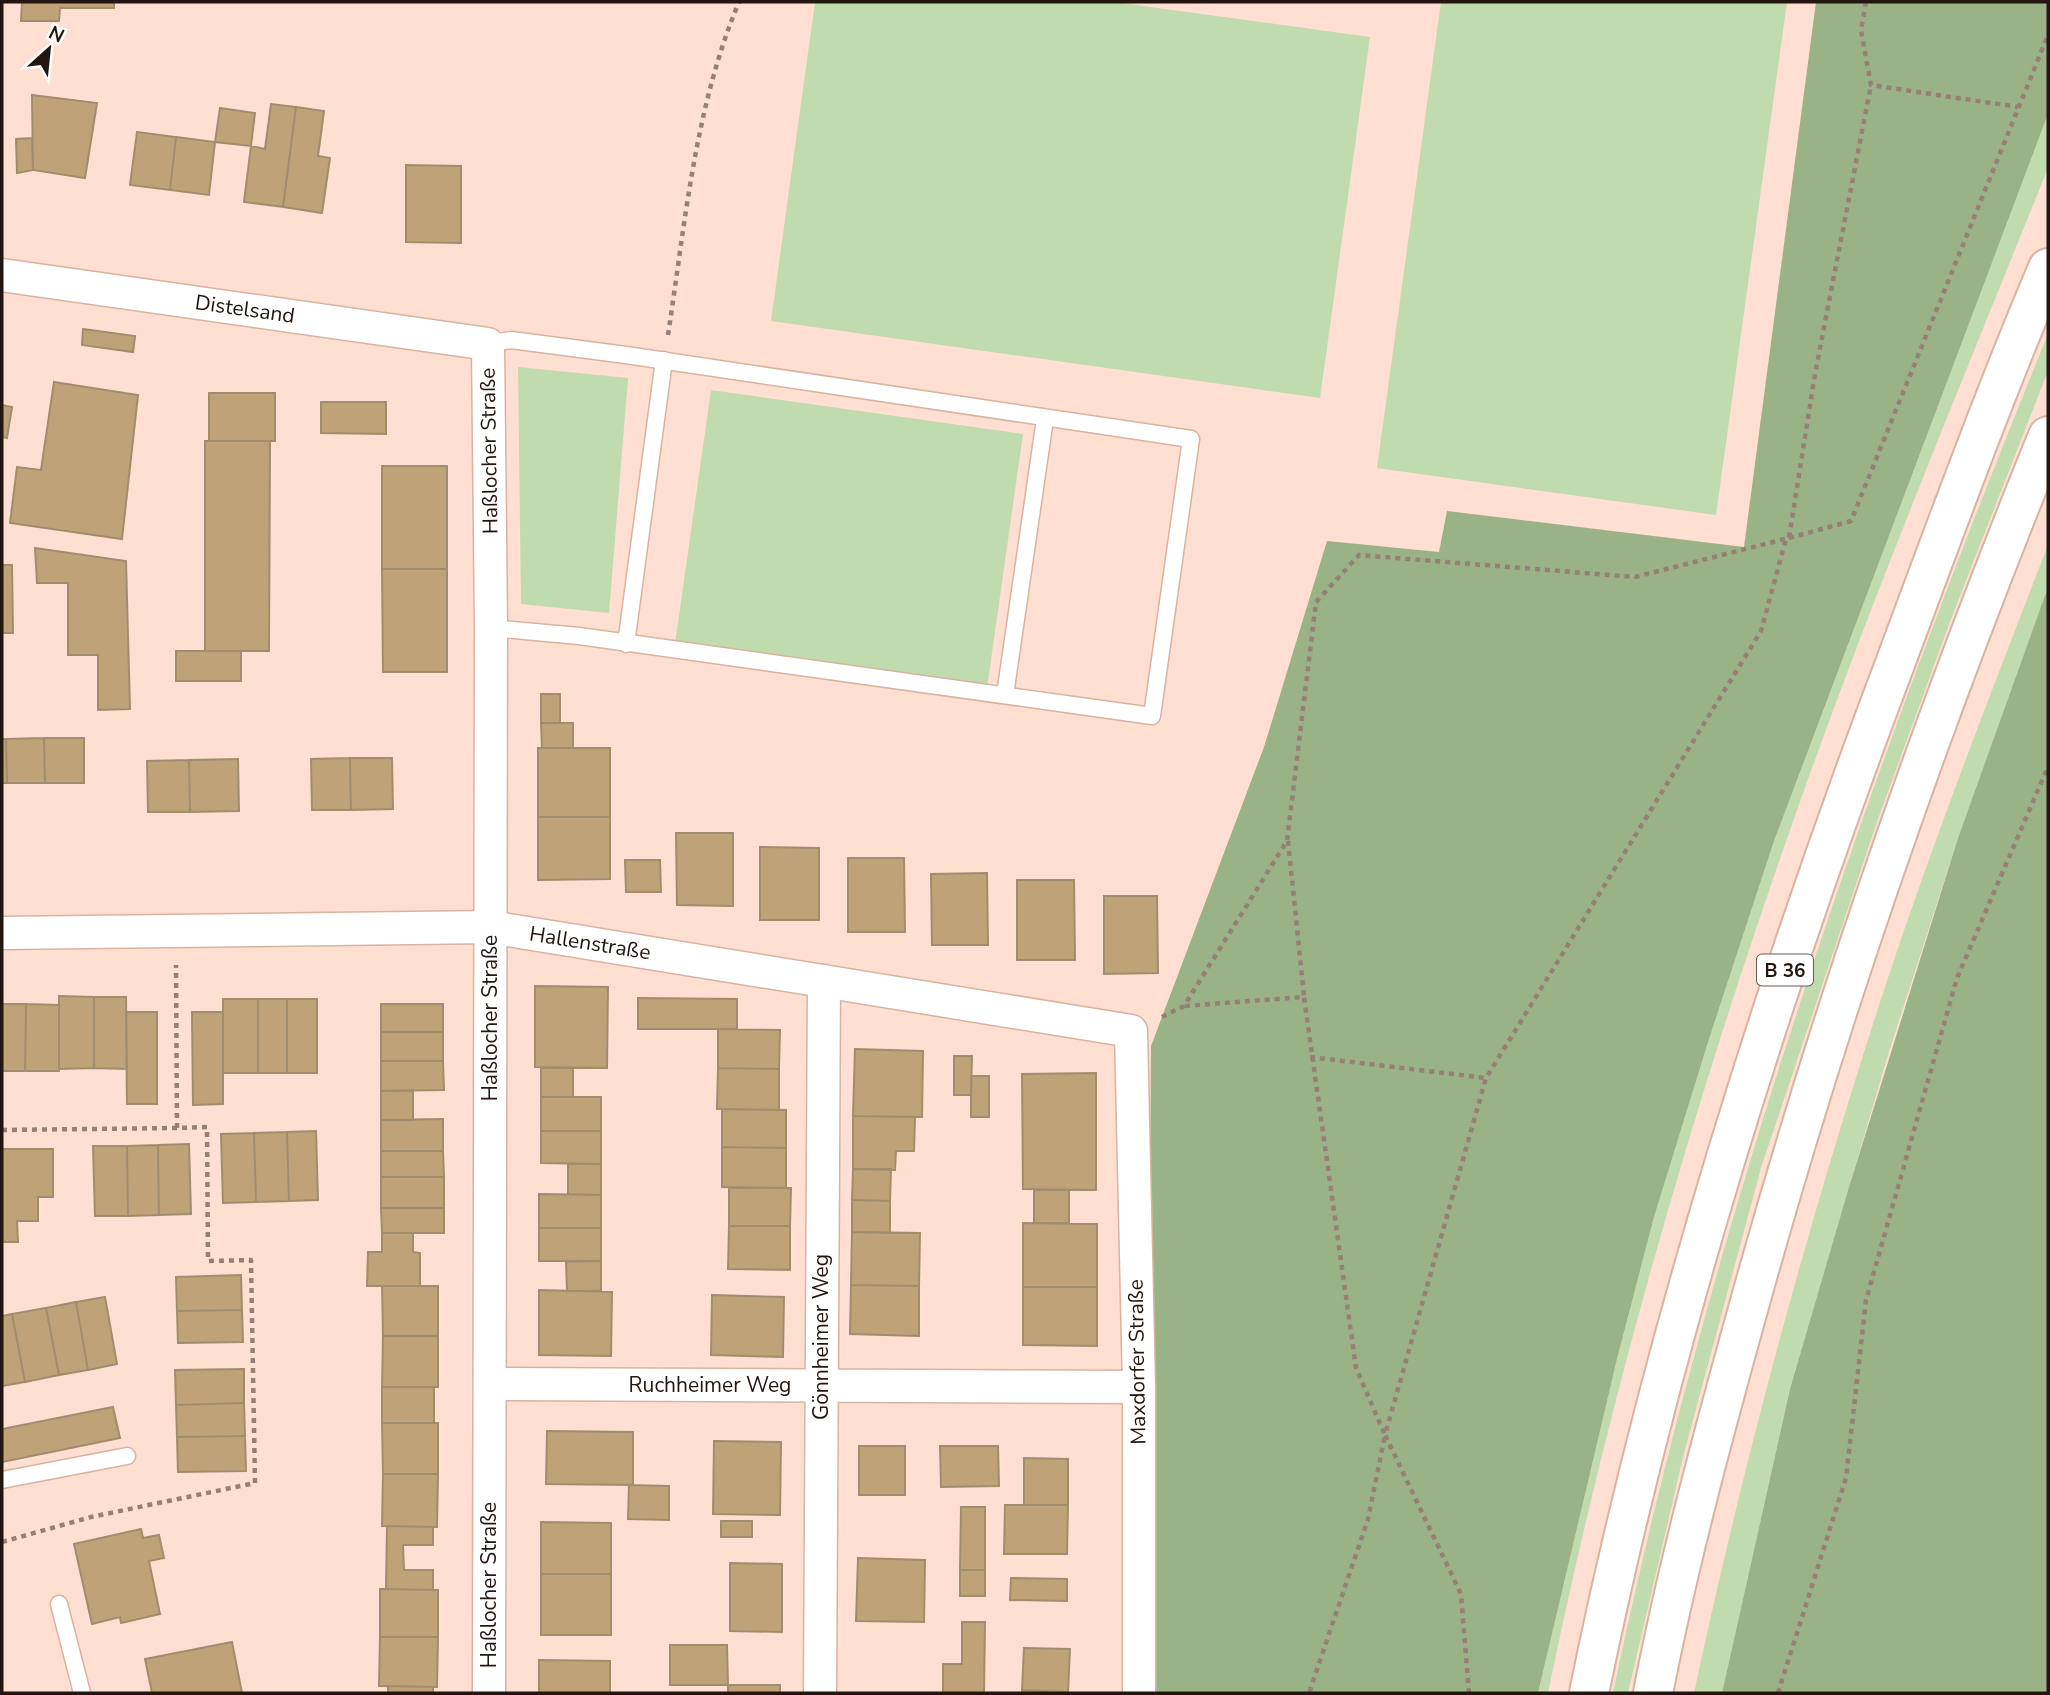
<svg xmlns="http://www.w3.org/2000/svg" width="2050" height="1695" viewBox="0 0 2050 1695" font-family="'Nunito Sans',sans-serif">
<rect width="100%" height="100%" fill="#fedfd1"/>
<!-- green -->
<path fill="#c0dbad" d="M815 2H1114L1370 37 1320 398 771 321Z
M1441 2H1787L1716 515 1377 468Z
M2048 114V168C1960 387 1868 606 1790 830 1691 1112 1608 1401 1548 1693H1538L1617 1359 1654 1217 1709 1039 1774 841Z
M2048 334V371L1951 619 1878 819 1761 1168 1683 1457 1628 1693H1613C1711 1226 1868 775 2048 334Z
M518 367 628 378 609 613 521 604Z
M711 390 1023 434 987 688 675 644Z
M2048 545V587L1958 838 1887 1058 1790 1389 1722 1693H1694C1744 1459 1807 1227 1881 999 1931 846 1990 695 2048 545Z"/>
<!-- forest -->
<path fill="#99b387" d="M1816 2H2048V114L1774 841 1709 1039 1654 1217 1617 1359 1538 1693H1147L1151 1046 1264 747 1327 541 1439 552 1447 511 1744 547Z
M2048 587V1693H1722L1790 1389 1849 1187 1958 838Z"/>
<!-- building -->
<path fill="#bfa277" stroke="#a18d6e" stroke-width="2" d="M22 2H114V8H60L59 21H21Z
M32 95 97 103 85 178 33 170Z
M271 104 296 107 283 207 244 202 251 146 265 149Z
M296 107 324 111 318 156 330 158 322 213 283 207Z
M220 108 255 113 251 146 215 142Z
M137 132 176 137 170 190 130 185Z
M176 137 215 142 209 195 170 190Z
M32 138 33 170 17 173 16 139Z
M406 165 461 166V243L406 242Z
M83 329 135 336 133 352 82 345Z
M54 382 138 395 122 539 10 523 17 467 41 470Z
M209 393H275V441H209Z
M321 402H386V434L321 433Z
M2 405 12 407 7 438 2 437Z
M205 441H270L269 651H205Z
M382 466H447V569H382Z
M35 548 126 561 130 709 98 710V655H68V583H37Z
M2 565H12L13 633H2Z
M382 569H447V672H383Z
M176 651H241V681H176Z
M541 694H560V723H541Z
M541 723H573V748H542Z
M44 738 45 783H7L6 739Z
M44 738H84V783H45Z
M2 739H6L7 783H2Z
M538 748H610V817H538Z
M350 758H392L393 809 351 810Z
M350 758 351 810H312L311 759Z
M238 759 239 811 190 812 189 760Z
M189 760 190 812H148L147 761Z
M538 817H610V879L538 880Z
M676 833H733V906L677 905Z
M760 847 819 848V920H760Z
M848 858H904L905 932H848Z
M625 860H660L661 892H626Z
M987 873 988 945H932L931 874Z
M1017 880H1074L1075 960H1017Z
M1104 896H1157L1158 973 1104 974Z
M535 986 608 987 607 1068 535 1067Z
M59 996 94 997V1068L59 1069Z
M94 997H126L127 1069 94 1068Z
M638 998 737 999V1029H638Z
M223 999H258V1073H223Z
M258 999H287V1073H258Z
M287 999H317V1073H287Z
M2 1004H26L25 1071H2Z
M26 1004 59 1005V1071H25Z
M381 1004H443V1032H381Z
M126 1012H157V1104H127Z
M192 1012H223V1104L193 1105Z
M718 1029 780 1030 779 1069 718 1068Z
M381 1032H443V1061H381Z
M855 1049 923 1051 922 1117 853 1116Z
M954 1056H972L971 1095H954Z
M381 1061H443L444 1090 381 1091Z
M541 1068H573V1097H541Z
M718 1068 779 1069V1110L717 1109Z
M1096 1073V1190L1023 1189 1022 1074Z
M971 1076H989V1117H971Z
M413 1090V1120H381V1091Z
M541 1097H601V1131H541Z
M722 1109 786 1110V1148L722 1147Z
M853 1116 915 1117 914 1151H896L895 1170 853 1169Z
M443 1119V1151H381V1120Z
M316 1131 318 1200 289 1201 287 1132Z
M541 1131H601V1164L541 1163Z
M287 1132 289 1201 256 1202 254 1133Z
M254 1133 256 1202 223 1203 221 1134Z
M189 1144 191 1214 159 1215 158 1145Z
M158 1145 159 1215 128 1216 127 1146Z
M93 1146H127L128 1216H95Z
M722 1147 786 1148V1188L722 1187Z
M2 1149H53V1197H38V1221H17L18 1242H2Z
M381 1151H443L444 1177H381Z
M568 1164H601V1195L568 1194Z
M853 1169H891L890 1201 852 1200Z
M381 1177H444V1208H381Z
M729 1188H791L790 1226H729Z
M1034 1190H1069V1223H1034Z
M539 1194 601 1195V1228H539Z
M852 1200 890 1201V1233L852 1232Z
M381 1208H444V1233H382Z
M1023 1223 1097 1224V1287H1023Z
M729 1226H790V1270L728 1269Z
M539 1228H601V1261H539Z
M852 1232 920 1233 919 1286 851 1285Z
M382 1233H413V1252L420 1253V1286H367L368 1252H382Z
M601 1261V1291H567L566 1262Z
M241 1275 242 1310 177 1311 176 1277Z
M851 1285 919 1286V1336L850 1334Z
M382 1286H438V1336H383Z
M1023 1287H1097V1346L1023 1345Z
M539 1290 612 1292 611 1356 539 1355Z
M712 1295 784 1297 783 1357 711 1355Z
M105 1297 117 1364 88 1370 76 1302Z
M76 1302 88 1370 59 1375 46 1308Z
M46 1308 59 1375 25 1382 12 1314Z
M242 1310 243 1342 178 1343 177 1311Z
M12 1314 25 1382 2 1386V1316Z
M383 1336H438V1387H382Z
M244 1369V1403L176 1405 175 1370Z
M382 1387H434V1423H382Z
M244 1403 245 1436 177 1437 176 1405Z
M113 1407 120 1438 2 1462V1429Z
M382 1423H438V1474H383Z
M547 1431 633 1432V1485L546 1484Z
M245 1436 246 1471 178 1472 177 1437Z
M714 1441 781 1442 780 1515 713 1514Z
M859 1446H905V1495H859Z
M940 1446H998L999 1486 941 1487Z
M1024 1458 1068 1459V1505H1024Z
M383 1474H438L437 1527 382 1526Z
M629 1485 669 1486V1520L628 1519Z
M1005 1505H1068L1067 1554H1004Z
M961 1507H985V1570H960Z
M721 1521H752V1537H721Z
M541 1522 611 1523V1574H541Z
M387 1526 433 1527V1545H403L404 1570H433V1590L386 1589Z
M141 1529 143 1538 159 1535 164 1558 149 1561 160 1614 121 1623 120 1617 92 1624 74 1544Z
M858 1558 925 1560 924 1622 856 1621Z
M730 1563 782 1564V1632L730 1631Z
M960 1570H985V1596H960Z
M541 1574H611V1635H541Z
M1011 1578 1067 1579V1601L1010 1600Z
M380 1589 438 1590V1637H380Z
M962 1622H985L984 1693H943V1664H962Z
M380 1637H438L437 1687 379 1686Z
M232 1642 242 1693H152L145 1659Z
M670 1645H727L728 1685H670Z
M1024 1648 1070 1649 1068 1692 1022 1690Z
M539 1660 610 1661V1693H539Z
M728 1685H780V1693H728Z
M388 1686 433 1687V1693H388Z
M1022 1690 1068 1692V1693H1022Z"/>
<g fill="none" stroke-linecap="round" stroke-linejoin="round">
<!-- service casing -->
<g stroke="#d8b3a2" stroke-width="19">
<path id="service" d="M488 344 511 340 626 355 1191 439 1152 716 579 636 491 628
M626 644 664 360
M1005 695 1045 419
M2 1480 127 1456
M59 1604 82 1693"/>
</g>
<!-- minor casing -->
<g stroke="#d8b3a2" stroke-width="35">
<path id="minor" d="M2 275 488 344 491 628 489 1693
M2 933 490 927 1131 1031 1139 1387V1693
M490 1384 1139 1387
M820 1693 824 981"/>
</g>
<!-- trunk casing -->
<g stroke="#d8b3a2" stroke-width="42">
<path id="trunk" d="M1589 1693C1660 1346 1768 1000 1893 669 1943 535 1992 400 2048 268
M1653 1693C1678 1565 1712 1439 1747 1313 1829 1015 1931 723 2048 436"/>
</g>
<!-- path -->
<path stroke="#967f75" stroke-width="4.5" stroke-dasharray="5 5" stroke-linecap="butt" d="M1866 2 1861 30 1871 85 2018 107
M668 335C685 224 695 106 739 2
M1789 538 1851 521 2048 35
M1288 841 1304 996
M1185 1006 1304 997 1356 1368 1385 1435 1368 1519 1309 1693
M1162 1017 1184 1006 1287 841 1316 602 1359 555 1635 577 1789 538 1815 374 1871 85
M1310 1057 1486 1078
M2 1130 177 1128
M2 1542 91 1517 255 1483 251 1260 208 1261 207 1127 177 1128 176 965
M1469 1693 1461 1594 1385 1435 1486 1078 1761 631 1786 539
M1778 1693 1846 1478 1866 1300 1957 978 2048 767"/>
<!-- service -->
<use href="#service" stroke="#fff" stroke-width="16"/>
<!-- minor -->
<use href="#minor" stroke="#fff" stroke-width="32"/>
<!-- trunk -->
<use href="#trunk" stroke="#fff" stroke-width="38"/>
</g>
<g text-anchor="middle" stroke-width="7" stroke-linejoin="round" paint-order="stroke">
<!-- shield labels -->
<rect fill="#fff" stroke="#655c58" stroke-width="2" x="1757" y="954.5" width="56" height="31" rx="5"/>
<g font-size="19" font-weight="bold" fill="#231610">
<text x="1785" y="977">B 36</text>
</g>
<!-- street labels -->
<g font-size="21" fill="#231610" stroke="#fff">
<text transform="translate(245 309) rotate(8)" y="7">Distelsand</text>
<text transform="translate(489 451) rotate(-91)" y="7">Haßlocher Straße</text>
<text transform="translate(590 943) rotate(9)" y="7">Hallenstraße</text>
<text transform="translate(490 1018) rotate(-90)" y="7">Haßlocher Straße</text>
<text transform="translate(821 1337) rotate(-90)" y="7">Gönnheimer Weg</text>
<text transform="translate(1137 1362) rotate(-91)" y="7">Maxdorfer Straße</text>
<text x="710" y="1392">Ruchheimer Weg</text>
<text transform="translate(489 1585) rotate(-90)" y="7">Haßlocher Straße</text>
</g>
</g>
<!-- border -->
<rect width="2050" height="1695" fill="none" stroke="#231610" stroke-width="7"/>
<!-- north arrow -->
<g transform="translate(49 49) rotate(27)" stroke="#ffffff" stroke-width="5" paint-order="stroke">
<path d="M0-5L12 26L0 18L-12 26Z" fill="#231610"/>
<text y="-10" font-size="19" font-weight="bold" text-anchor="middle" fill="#231610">N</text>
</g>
</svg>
